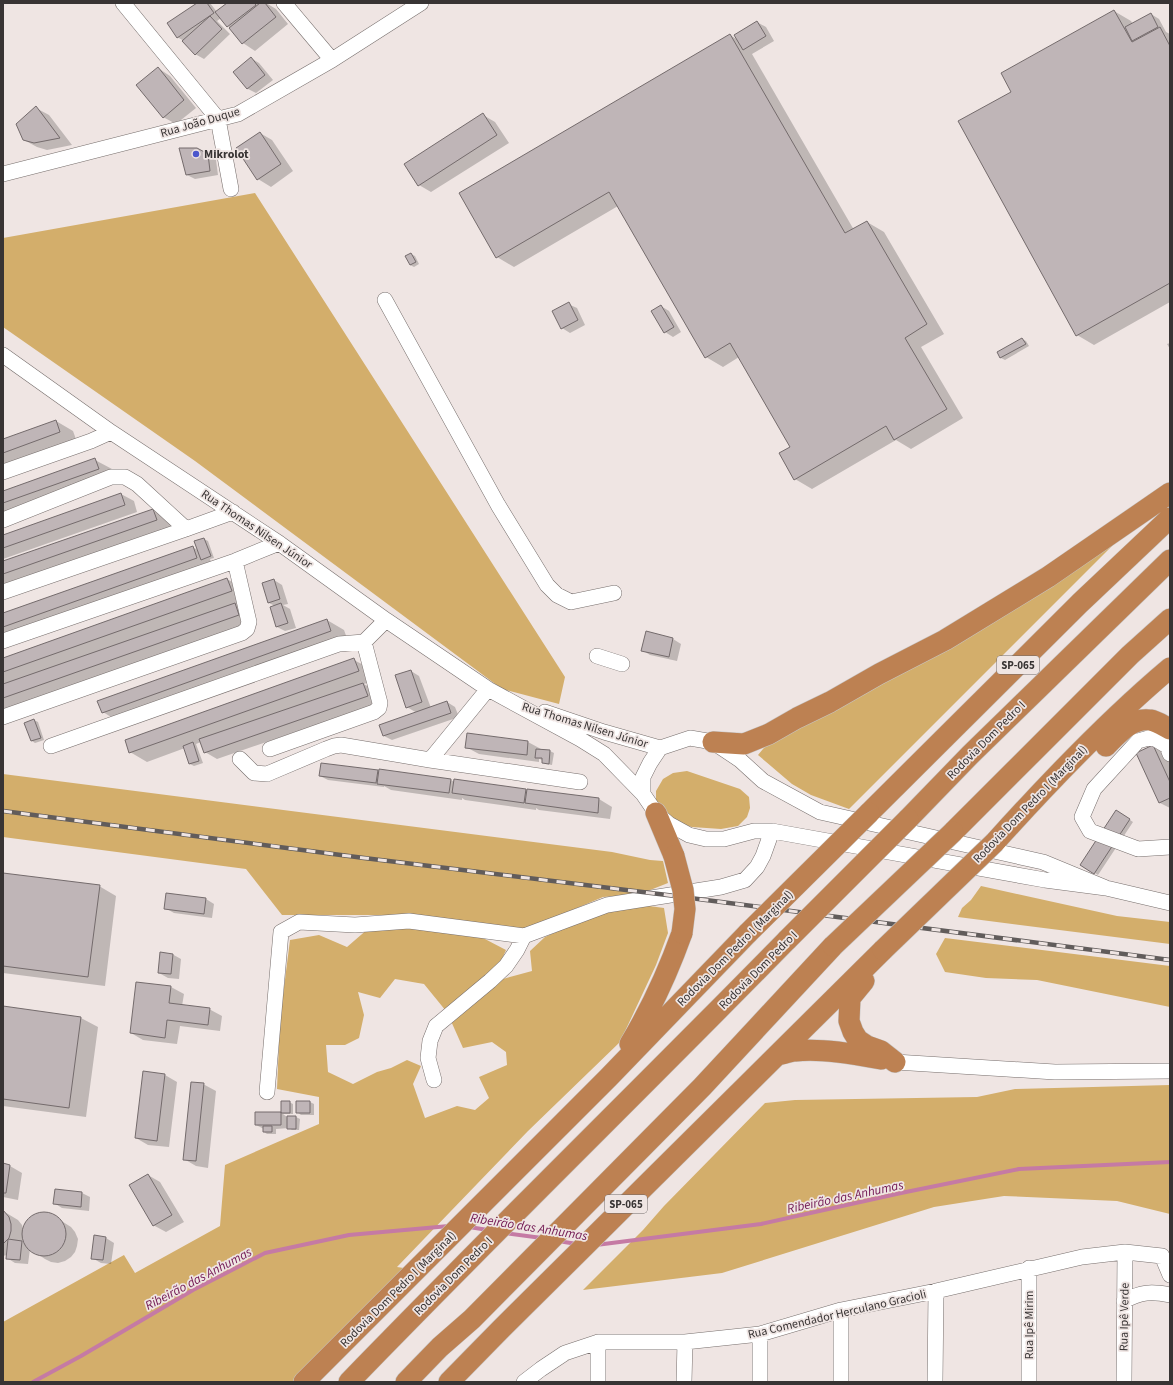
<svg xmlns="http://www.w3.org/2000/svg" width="1173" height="1385" viewBox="0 0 1173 1385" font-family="'Source Sans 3',sans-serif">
<rect width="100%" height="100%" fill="#efe5e3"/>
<!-- green -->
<path fill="#d3ae6b" d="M255 193 565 677 559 704 502 689 195 461 3 327V238Z
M1125 533 849 809 811 795 792 784 758 755 768 743 838 709 918 664Z
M687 771 740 789 749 797 750 808 747 817 738 826 721 829 692 827 675 822 656 804V791L663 779 673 773Z
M3 774 612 852 650 860 663 861 668 883 640 894 603 897 525 930 413 915H282L246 869 3 837Z
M981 886 1117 916 1170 922V944L958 917 962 908 971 900Z
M634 904 664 908 668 933 656 965 620 1042 528 1131 397 1267 417 1270 306 1382H3V1322L124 1255 135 1273 220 1226 225 1165 319 1124V1097L277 1089 280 1019 290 940 319 935 347 947 369 928 415 921 483 938 506 950 493 979 446 1011 424 984 395 979 380 998 358 992 364 1015 359 1038 345 1045H326L328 1072 353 1084 377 1072 391 1068 407 1060 421 1066 413 1084 425 1118 457 1106 475 1110 489 1098 479 1077 507 1065 506 1052 492 1042 463 1048 451 1021 503 979 532 971 530 951 545 937 589 917Z
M945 938 1170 966V1007L1037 980 986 978 945 972 936 954Z
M1170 1085V1214L1117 1201 1004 1196 934 1207 722 1273 583 1290 643 1230 664 1206 765 1103 795 1100 977 1097 1015 1089Z"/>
<!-- shadow -->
<path fill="#0003" d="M199 3H210L217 12 228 3H258L259 5 262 3H266L276 9 288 24 255 51 243 43 221 18 217 21 230 34 204 59 195 54 184 41 177 37Z
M1114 11 1131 21 1133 24 1151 14 1159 19 1166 32 1170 34V302L1094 345 1077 335 1012 92Z
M757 22 766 27 774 41 752 54 854 230 867 222 884 232 944 334 921 347 963 418 911 449 896 440 812 489 795 479 791 447 739 357 723 367 706 357 618 206 514 267 497 257 730 35 738 40Z
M251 58 259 63 273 80 256 93 248 89 235 72Z
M158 68 170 76 196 108 176 124 163 117Z
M36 108 49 115 72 145 47 150 37 147 24 140Z
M483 115 495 122 509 143 431 192 419 185Z
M260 133 272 140 293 171 271 187 258 179 237 148Z
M197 149 216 160 218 175 195 179 187 175Z
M411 254 415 256 419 264 414 267 410 265Z
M568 304 577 308 585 325 570 333 562 328Z
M661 306 669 311 681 332 673 337 665 332Z
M1022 339 1026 341 1029 346 1005 360 1001 358 998 352Z
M1170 343V349L1167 344Z
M56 421 73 431 77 442 3 468V440Z
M95 460 112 469 115 479 3 518V492Z
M121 494 134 501 137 512 3 559V536Z
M152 510 169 519 173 530 3 589V562Z
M204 539 208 541 214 558 210 559 213 567 3 642V614L192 547 198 550Z
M227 579 244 589 248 601 237 605 252 614 256 625 3 713V659Z
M274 580 282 585 288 604 283 605 290 609 296 628 285 631 277 627 275 606 269 603 263 584Z
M327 620 344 630 348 641 119 722 103 712Z
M646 633 673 639 681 644 677 661 650 655 642 650Z
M354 660 371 669 375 680 364 684 376 691 380 703 217 759 205 752 201 742 196 744 203 763 194 766 190 764 185 748 147 762 130 752Z
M411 671 419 676 431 708 447 702 455 707 459 717 392 740 384 736 417 713 407 707Z
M34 720 38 722 44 740 35 743 32 741Z
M468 734 528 742 541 749 540 750 550 751 554 753 552 765 546 764 543 762V760L539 759V762L479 754 466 747Z
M1153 746 1166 753 1170 763V808L1160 803Z
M380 770 451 780 454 782 525 790 528 791V790L599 799 612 807 610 819 539 810 536 808V810L465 800 462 798V800L391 790 384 786V787L328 780 320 776 377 771 380 772Z
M1120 813 1133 822 1098 875 1082 865Z
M3 874 99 886 116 896 105 986 3 973Z
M167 894 206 899 214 904 212 918 174 913 165 908Z
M172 954 181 959 179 979 168 978 159 973Z
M137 983 171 987 184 994 182 1006 209 1009 222 1016 220 1031 180 1026 177 1044 143 1040 131 1033Z
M3 1007 81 1018 98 1027 86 1117 3 1106Z
M165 1075 177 1082 169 1147 148 1145 136 1138Z
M203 1084 216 1091 208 1168 196 1166 184 1159Z
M282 1102H289L293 1104V1114H283L287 1117H296L300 1119 299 1130H292L289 1128 276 1129V1134H267L264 1132V1129L256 1125 281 1113 282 1114Z
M297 1102H310L314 1104V1115H301L297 1112Z
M3 1165 10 1166 22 1173 18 1200 3 1197Z
M148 1175 160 1182 184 1222 166 1232 153 1225Z
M56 1190 82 1193 90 1197 89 1211 62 1208 54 1203Z
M3 1211 18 1220 22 1225 23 1230 27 1221 33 1216 39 1214 46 1213 52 1215 71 1227 75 1232 78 1239 77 1246 75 1252 71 1257 65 1261 58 1263 51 1262 45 1259 30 1249 28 1264 15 1263 7 1258V1255L3 1256Z
M106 1238 114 1243 111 1264 101 1263 92 1258Z"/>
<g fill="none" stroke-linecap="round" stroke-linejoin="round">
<!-- stream -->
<path stroke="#c57aa4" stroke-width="4" d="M469 1227 488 1230
M505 1233 542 1238
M558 1241 577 1244
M596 1245 761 1224 901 1193 1019 1169 1170 1162
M33 1382 81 1356 193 1290 265 1253 349 1235 449 1226"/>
</g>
<!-- building -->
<path fill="#bfb5b7" stroke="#746b6c" d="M197 3H207L214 13 177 38 167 23Z
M227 3H254L256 5 227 27 215 12Z
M260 3H265L276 17 242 44 229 28Z
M1114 10 1132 42 1160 27 1170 46V283L1076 336 958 121 1011 92 1001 73Z
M1151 13 1158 27 1132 41 1125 27Z
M210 16 222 29 195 55 182 41Z
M757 21 766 36 743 50 734 35Z
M730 34 845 233 867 221 927 324 905 338 947 409 894 440 886 426 794 480 779 453 790 447 730 343 705 358 609 192 496 258 459 193Z
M251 57 265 75 247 89 233 72Z
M158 67 184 100 163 118 136 85Z
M36 106 60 138 34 143 23 140 16 124Z
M483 113 497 135 418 186 404 164Z
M260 132 281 164 257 180 236 148Z
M179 148H197L208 154 210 171 186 175Z
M411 253 416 262 410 265 405 256Z
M569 302 578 320 561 329 552 311Z
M661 305 674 327 664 333 651 311Z
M1022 338 1026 344 1000 358 997 352Z
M56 420 60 432 3 453V439Z
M95 458 99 469 3 503V491Z
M121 493 125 505 3 548V535Z
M153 509 157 520 3 574V561Z
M204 538 211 556 201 560 194 541Z
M193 546 197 558 3 627V613Z
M227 578 232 591 3 672V658Z
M274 579 280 599 268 603 262 583Z
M235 603 239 615 3 698V684Z
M281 603 288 623 276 627 270 607Z
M327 619 331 631 102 713 97 701Z
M646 631 673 638 669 657 641 651Z
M354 658 359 671 129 753 125 740Z
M411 670 422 702 406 708 395 675Z
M363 683 368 696 204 753 199 739Z
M447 701 451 713 383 736 379 725Z
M34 719 41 738 31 741 24 723Z
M467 733 528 741 527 755 465 748Z
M193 742 199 761 189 764 183 746Z
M1153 745 1170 782V798L1159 803 1136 753Z
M536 749 550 750 549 764 542 763V758H535Z
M321 763 378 770 376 783 319 776Z
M379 769 451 779 449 793 377 784Z
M454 779 526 789 524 803 452 793Z
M527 789 599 798 598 813 525 803Z
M1116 810 1130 819 1094 874 1080 865Z
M3 873 100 885 88 977 3 966Z
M166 893 206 898 204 914 164 909Z
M160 952 173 954 171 974 158 973Z
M136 982 171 986 169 1003 210 1008 208 1025 167 1020 165 1038 130 1033Z
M3 1006 81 1017 69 1108 3 1099Z
M143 1071 165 1074 157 1141 135 1138Z
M191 1082 204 1083 196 1161 183 1160Z
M281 1101H290V1113H281Z
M296 1101H310V1113H296Z
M255 1112H281V1125H255Z
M287 1116H296V1129H287Z
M263 1126H272V1132H263Z
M3 1163 10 1165 6 1193H3Z
M148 1174 172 1215 153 1226 129 1185Z
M55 1189 82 1192 81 1207 53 1204Z
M3 1210 9 1217 11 1224V1231L9 1238 3 1244Z
M22 1234a22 22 0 1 1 44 0a22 22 0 1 1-44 0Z
M94 1235 106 1237 103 1260 91 1259Z
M8 1239 22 1241 20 1260 6 1259Z"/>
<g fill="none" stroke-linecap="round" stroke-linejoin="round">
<!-- minor casing -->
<g stroke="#776f6d" stroke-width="16">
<path id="minor" d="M123 3 218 119 231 189
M284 3 332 60
M3 174 238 114 332 60 421 3
M385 300 498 505 547 585 557 595 571 602 614 593
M3 355 111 432 279 543 386 620 488 689 580 739 604 754 643 794 656 813 669 824 689 835 706 839H724L754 831H772L1045 880 1106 888
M3 472 91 441 111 432
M3 520 111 477H125L137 484 186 529 3 592
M186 529 233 512
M3 641 235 561 279 543
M597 656 622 664
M545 712 604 732 660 748 690 738 713 742 740 760 763 781 820 812 1043 862 1106 888 1170 903
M3 717 242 633 247 629 249 622 235 561
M51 746 339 644 364 642 386 620
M270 749 374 712 379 708 380 703 364 642
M1170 754 1167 746 1152 737 1138 741 1094 789 1082 817 1090 831 1138 849 1170 847
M240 759 254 773 267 774 326 749 334 746 341 745 430 760 580 782
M430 760 488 689
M643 794V777L650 763 660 748
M895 1062 1055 1072 1170 1071
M434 1080 428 1058 430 1041 436 1026 490 981 506 966 517 950 524 936
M267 1092 281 932 299 922 355 925 409 921 524 936 607 905 721 887 745 880 757 867 763 856 772 831
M1029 1268V1382
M1124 1301C1141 1292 1151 1291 1170 1295
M760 1334V1382
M598 1342V1382
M524 1382 541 1369 565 1353 598 1342H685L760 1334 841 1310 936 1291 1082 1257 1125 1252 1162 1256 1170 1275
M684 1382 685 1342
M841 1382V1310
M935 1382 936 1291
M1124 1382 1125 1252"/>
</g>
<!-- highway casing -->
<g stroke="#c7c6c6" stroke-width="22">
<path id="highway" d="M713 742 744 744 769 734 797 718 830 702 879 674 945 640 1048 577 1170 493
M1106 746C1117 735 1132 717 1150 720 1157 721 1164 726 1170 729
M656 813 674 856
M869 813 1080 603 1170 518
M908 819 970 755 1170 560
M953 832 1130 655 1170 619
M995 842C1050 781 1107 721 1170 668
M864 981 850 998 849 1021 853 1032 858 1040 867 1046 881 1051 895 1062
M630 1044C651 1009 668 972 682 933
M777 1055C782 1054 789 1052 795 1051 821 1048 854 1054 881 1059
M304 1382 608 1078 748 933
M349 1382C493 1233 642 1088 787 940
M406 1382 440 1347 472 1319 702 1087 833 946
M449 1382 501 1329 883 950"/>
</g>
<!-- minor -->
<use href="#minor" stroke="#fff" stroke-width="15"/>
<!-- highway -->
<use href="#highway" stroke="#bd8152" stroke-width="21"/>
<!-- rail casing -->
<g stroke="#615c5b" stroke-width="4.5">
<path id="rail" d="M3 811 364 858 667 895 1170 960"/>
</g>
<!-- rail -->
<use href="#rail" stroke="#efe5e3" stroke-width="3" stroke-dasharray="9" stroke-linecap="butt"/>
<!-- highway-bridge casing -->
<g stroke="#c7c6c6" stroke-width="22" stroke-linecap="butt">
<path id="highway-bridge" d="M674 856 683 890 685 909 682 933
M748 933 869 813
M787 940 908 819
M833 946 953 832
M883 950 995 842"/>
</g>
<!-- highway-bridge -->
<use href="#highway-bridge" stroke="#bd8152" stroke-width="21"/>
</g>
<!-- markers -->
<circle fill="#4b57cc" stroke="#efe5e3" stroke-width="1.5" cx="196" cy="154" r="4"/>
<g text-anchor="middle" stroke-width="3.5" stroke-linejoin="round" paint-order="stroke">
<!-- shield labels -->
<g fill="#efe5e3" stroke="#6f6968" stroke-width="1">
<rect x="997" y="656" width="42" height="18" rx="3"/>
<rect x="605" y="1195" width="42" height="18" rx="3"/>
</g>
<g font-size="11" font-weight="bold" fill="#383434">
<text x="1018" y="669">SP-065</text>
<text x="626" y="1208">SP-065</text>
</g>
<!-- street labels -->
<g font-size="12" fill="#383434" stroke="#efe5e3">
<text transform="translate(200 122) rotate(-16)" y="4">Rua João Duque</text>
<text transform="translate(257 529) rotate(34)" y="4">Rua Thomas Nilsen Júnior</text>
<text transform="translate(585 725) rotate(17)" y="4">Rua Thomas Nilsen Júnior</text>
<text transform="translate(986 740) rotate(-45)" y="4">Rodovia Dom Pedro I</text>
<text transform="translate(1030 804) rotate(-46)" y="4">Rodovia Dom Pedro I (Marginal)</text>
<text transform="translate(735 948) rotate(-45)" y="4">Rodovia Dom Pedro I (Marginal)</text>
<text transform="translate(758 970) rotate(-45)" y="4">Rodovia Dom Pedro I</text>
<text transform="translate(453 1276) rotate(-45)" y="4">Rodovia Dom Pedro I</text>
<text transform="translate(398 1289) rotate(-45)" y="4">Rodovia Dom Pedro I (Marginal)</text>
<text transform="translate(837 1314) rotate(-13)" y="4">Rua Comendador Herculano Gracioli</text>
<text transform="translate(1124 1317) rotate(-89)" y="4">Rua Ipê Verde</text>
<text transform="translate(1029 1325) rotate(-90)" y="4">Rua Ipê Mirim</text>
</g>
<!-- poi labels -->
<g font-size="12" font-weight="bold" fill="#383434" stroke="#efe5e3" text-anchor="start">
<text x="204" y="158">Mikrolot</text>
</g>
<!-- water labels -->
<g font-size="13" font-style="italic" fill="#711752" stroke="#efe5e3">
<text transform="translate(845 1196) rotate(-12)" y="5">Ribeirão das Anhumas</text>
<text transform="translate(529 1226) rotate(9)" y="5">Ribeirão das Anhumas</text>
<text transform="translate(198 1278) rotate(-28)" y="5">Ribeirão das Anhumas</text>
</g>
</g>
<!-- border -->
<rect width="1173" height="1385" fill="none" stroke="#383434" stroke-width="8"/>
</svg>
